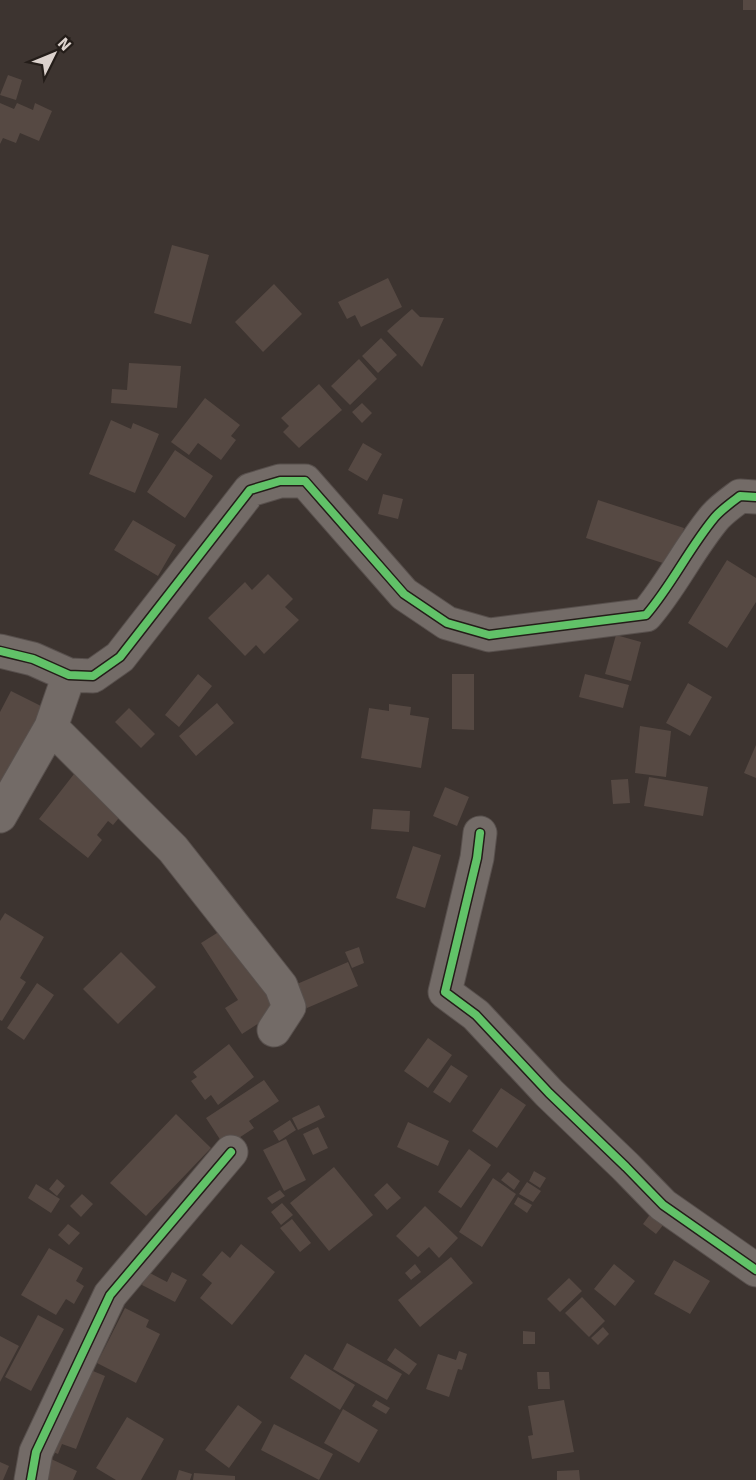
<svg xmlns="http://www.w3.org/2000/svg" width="756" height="1480" viewBox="0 0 756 1480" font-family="Signika,sans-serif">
<rect width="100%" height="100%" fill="#3d3430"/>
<!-- building -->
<path fill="#564943" d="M743 0H756V10H743Z
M8 75 22 80 16 100 0 95Z
M0 103 14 109 17 103 33 110 35 103 52 111 39 141 20 133 16 143 3 138 0 144Z
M172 245 209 255 191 324 154 313Z
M388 278 402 307 361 327 355 315 347 319 338 302Z
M274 284 302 314 263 352 235 322Z
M412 309 420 317 444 318 422 367 387 331Z
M381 338 397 355 378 373 362 356Z
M359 359 377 379 350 405 331 386Z
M129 363 181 366 177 408 111 403 112 389 127 390Z
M319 384 342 410 299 448 283 432 289 426 281 418Z
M205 398 240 425 231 436 236 440 221 460 198 443 189 455 171 442Z
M362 403 372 413 362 423 352 412Z
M111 420 131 429 133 423 159 434 135 493 89 474Z
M363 443 382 454 367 481 348 470Z
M175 450 213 476 185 518 147 492Z
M383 494 403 499 398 519 378 514Z
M598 500 684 528 672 566 586 538Z
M133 520 176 545 158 576 114 550Z
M727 560 756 578V602L727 648 688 623Z
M268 574 293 599 285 607 299 620 264 654 256 645 245 656 208 618 245 582 252 590Z
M616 635 641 642 631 681 605 674Z
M198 674 212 686 179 727 165 715Z
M452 674H474V730L452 729Z
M585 674 629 685 623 708 579 697Z
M688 683 712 697 690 736 666 723Z
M11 691 49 710 0 808V712Z
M217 703 234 723 196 756 179 736Z
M389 704 411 707 410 715 429 718 421 768 361 758 369 708 389 711Z
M129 708 155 734 141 748 115 722Z
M640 726 671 731 666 777 635 773Z
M756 745V778L744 773Z
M74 774 123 813 113 825 108 821 97 835 102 840 88 858 39 819Z
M649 777 708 787 703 816 644 806Z
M628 779 630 803 613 804 611 780Z
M445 787 469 797 457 826 433 816Z
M373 809 410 811 409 832 371 829Z
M413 846 441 855 425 908 396 898Z
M5 913 44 937 20 978 26 982 2 1021 0 1020V921Z
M225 928 278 1011 242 1034 225 1008 238 1000 201 943Z
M359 947 364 963 352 968 345 952Z
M121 952 156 987 118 1024 83 989Z
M348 962 358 986 307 1008 297 984Z
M37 983 54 995 24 1040 7 1028Z
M428 1038 452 1055 428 1088 404 1071Z
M229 1044 254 1077 218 1105 211 1095 205 1100 191 1081 197 1077 193 1072Z
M451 1065 468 1076 450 1103 433 1092Z
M264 1080 279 1101 249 1121 254 1128 225 1147 206 1118Z
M501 1088 526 1105 497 1148 472 1131Z
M319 1105 325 1117 298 1130 292 1118Z
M176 1114 211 1148 146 1216 110 1183Z
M290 1120 296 1130 279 1141 273 1131Z
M408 1122 449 1141 438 1166 397 1147Z
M318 1127 328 1148 313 1155 303 1134Z
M286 1139 306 1180 284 1191 263 1150Z
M469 1149 491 1165 461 1208 438 1192Z
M334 1167 373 1215 329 1251 290 1203Z
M534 1171 546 1178 540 1188 529 1181Z
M508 1172 520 1181 514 1190 501 1180Z
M493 1178 516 1194 482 1247 459 1232Z
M57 1179 65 1186 57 1196 49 1189Z
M527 1182 541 1191 533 1202 519 1194Z
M387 1183 401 1198 387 1210 374 1195Z
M36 1184 60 1199 51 1213 28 1198Z
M280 1190 285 1196 272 1204 267 1198Z
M82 1194 93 1204 81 1217 70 1206Z
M518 1197 532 1205 527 1213 514 1204Z
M282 1203 293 1215 281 1225 271 1212Z
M425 1206 458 1238 439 1258 429 1247 418 1257 396 1236Z
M651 1213 664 1224 656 1234 643 1224Z
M292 1219 311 1243 300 1252 280 1228Z
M68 1224 80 1233 69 1245 58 1235Z
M241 1244 275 1272 232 1325 200 1298 212 1283 202 1275 222 1251 230 1258Z
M49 1248 83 1268 76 1281 84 1286 74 1304 66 1299 56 1315 21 1295Z
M451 1257 473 1283 420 1327 398 1300Z
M674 1260 710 1281 690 1314 654 1294Z
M415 1264 421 1272 411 1280 405 1273Z
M614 1264 635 1281 615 1306 594 1289Z
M148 1272 167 1282 172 1272 187 1280 175 1302 142 1285Z
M569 1278 582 1291 560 1312 547 1299Z
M582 1297 605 1321 589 1337 565 1313Z
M125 1308 149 1320 146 1327 160 1334 136 1383 97 1363Z
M38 1315 64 1329 31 1391 5 1377Z
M603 1327 609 1334 598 1345 591 1338Z
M523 1331 535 1332V1344H523Z
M0 1336 19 1346 0 1382Z
M347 1343 402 1374 387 1400 333 1369Z
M395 1348 417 1364 409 1375 387 1360Z
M459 1351 467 1354 462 1370 458 1369 449 1397 426 1389 438 1354 456 1360Z
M305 1354 355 1385 340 1410 290 1378Z
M81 1366 105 1376 76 1449 62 1444 58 1454 48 1450Z
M537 1372H549L550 1389H538Z
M376 1400 390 1408 386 1414 372 1406Z
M564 1400 574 1452 532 1459 528 1436 533 1435 528 1406Z
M238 1405 262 1422 229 1468 205 1450Z
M343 1409 378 1430 359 1463 324 1443Z
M127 1417 164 1439 141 1480H116L96 1468Z
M274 1424 333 1454 319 1480 261 1450Z
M49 1458 77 1471 73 1480H39Z
M0 1462 9 1466 3 1480H0Z
M179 1470 192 1474 190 1480H176Z
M579 1470 580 1480H557V1471Z
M194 1473 235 1476V1480H193Z"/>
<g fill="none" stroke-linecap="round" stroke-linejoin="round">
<!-- minor casing -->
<g stroke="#58504d" stroke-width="35">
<path id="minor" d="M0 651 33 659 69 675 93 676 120 657 250 490 280 481H305L404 594 447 623 489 635 646 615C672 585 689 548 715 517 722 509 732 502 740 496L756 497
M51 727 173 849 281 986 289 1007 274 1030
M0 816 51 727 69 675
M480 833 477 858 445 992 476 1015 549 1093 626 1167 663 1205 756 1270
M31 1480 36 1452 110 1295 231 1152"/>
</g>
<!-- minor -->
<use href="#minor" stroke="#736b67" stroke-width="33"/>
<!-- cycleway casing -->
<g stroke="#241d19" stroke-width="11">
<path id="cycleway" d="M0 651 33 659 69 675 93 676 120 657 250 490 280 481H305L404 594 447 623 489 635 646 615C672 585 689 548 715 517 722 509 732 502 740 496L756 497
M480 833 477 858 445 992 476 1015 549 1093 626 1167 663 1205 756 1270
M31 1480 36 1452 110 1295 231 1152"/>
</g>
<!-- cycleway -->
<use href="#cycleway" stroke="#61c268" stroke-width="8"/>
</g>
<!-- north arrow -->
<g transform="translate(54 54) rotate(47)" stroke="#241d19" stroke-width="4.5" paint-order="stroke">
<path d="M0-4.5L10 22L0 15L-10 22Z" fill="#dcd2cd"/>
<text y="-9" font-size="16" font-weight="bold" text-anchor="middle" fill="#dcd2cd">N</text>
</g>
</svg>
